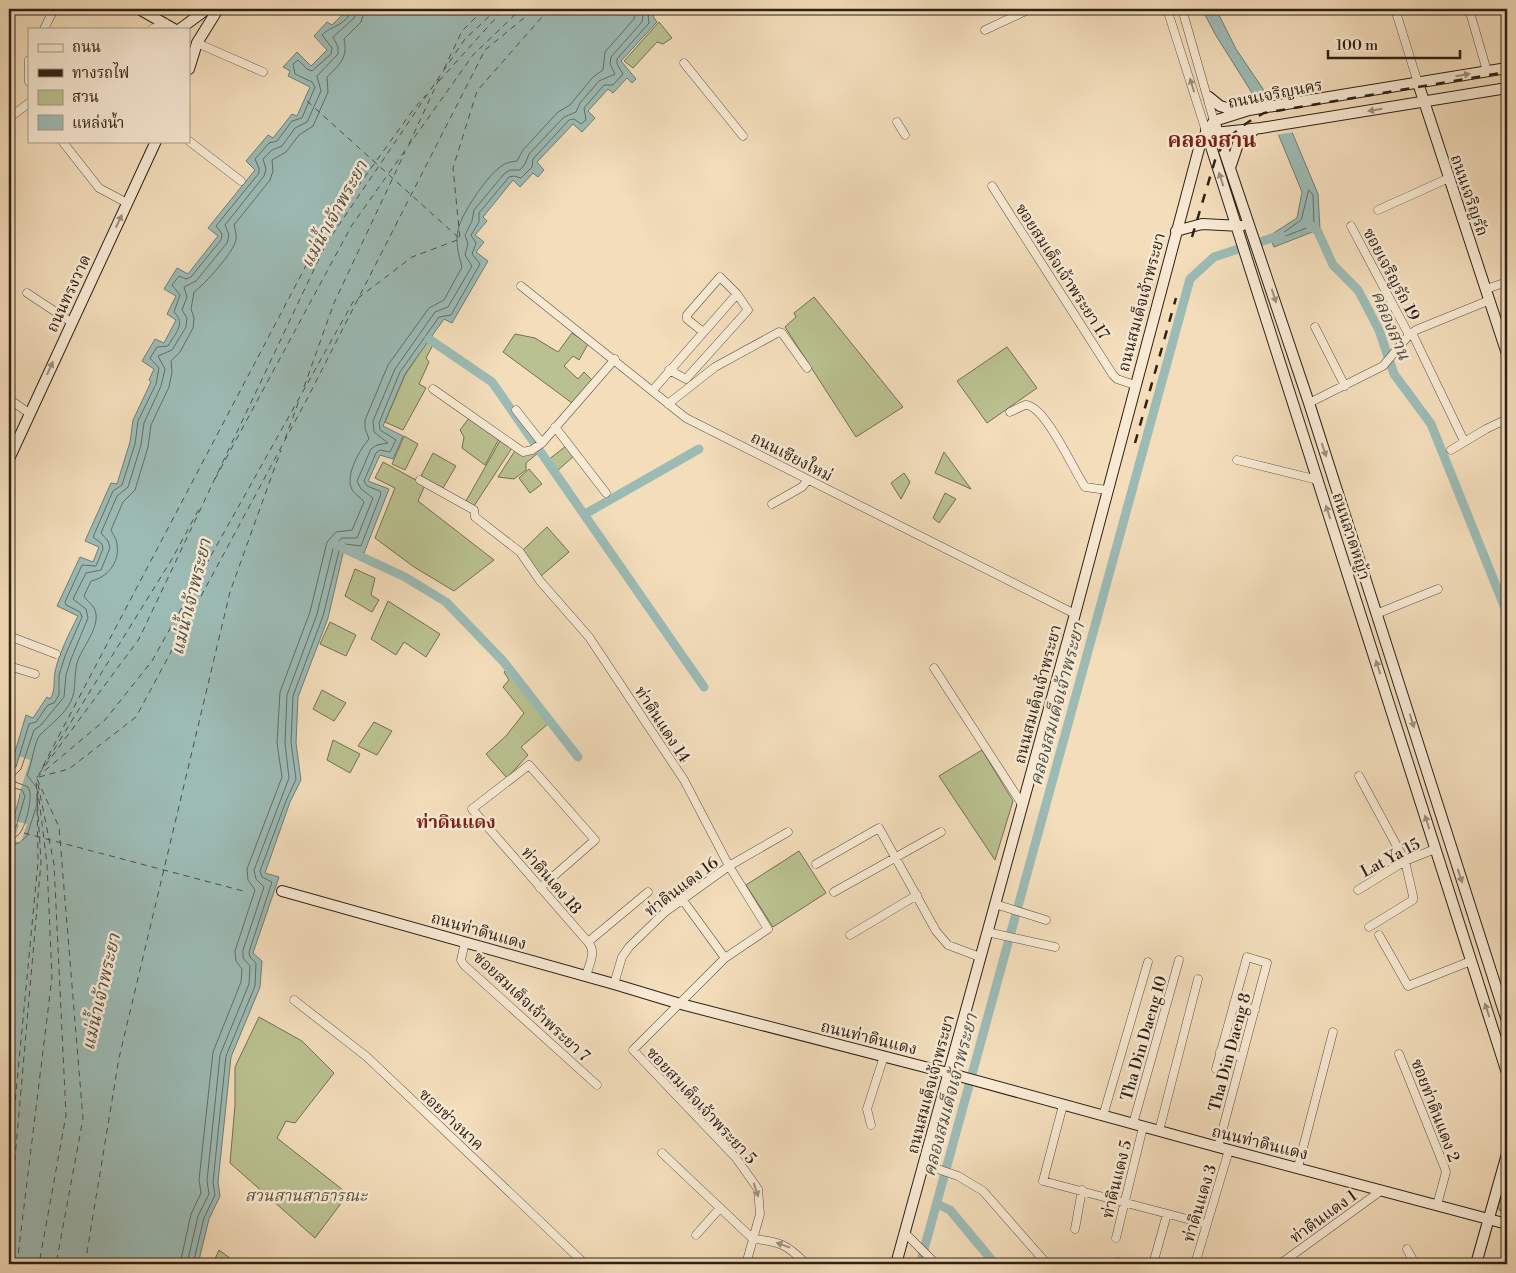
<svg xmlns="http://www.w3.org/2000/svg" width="1516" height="1273" viewBox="0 0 1516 1273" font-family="'Libre Bodoni','Noto Serif Thai',serif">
<rect width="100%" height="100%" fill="#f3ddbb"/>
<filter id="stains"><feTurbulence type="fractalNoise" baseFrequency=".004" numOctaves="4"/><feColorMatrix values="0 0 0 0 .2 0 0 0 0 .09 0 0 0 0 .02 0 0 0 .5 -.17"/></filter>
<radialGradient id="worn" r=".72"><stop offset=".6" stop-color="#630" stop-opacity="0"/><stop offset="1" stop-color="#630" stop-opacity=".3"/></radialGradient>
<!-- green -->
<path fill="#bac190" stroke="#747053" d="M659 22 672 38 663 44 657 42 633 68 624 61Z
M814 297 903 407 856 437 785 327 796 317 794 313Z
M572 333 588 344 579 360 573 356 564 366 578 379 584 372 592 380 572 403 503 352 515 334 535 338 558 352Z
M429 339 434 343 426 358 429 362 419 384 426 388 403 430 385 422 405 375Z
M1007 347 1037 388 987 423 957 381Z
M469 418 499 439 485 465 462 448 464 437 460 430Z
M404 436 418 444 405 470 392 464Z
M501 439 512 448 474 506 466 501Z
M566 446 575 455 557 471 548 460Z
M516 449 536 450 538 453 526 463V470L514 479 498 477Z
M944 452 971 489 935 473Z
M433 453 456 466 443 488 421 476Z
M383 462 425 485 418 501 494 560 454 591 414 567 375 538 395 488 375 478Z
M529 469 542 484 530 493 519 478Z
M904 473 910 482 901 499 891 483Z
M945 493 956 499 939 523 933 518Z
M547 527 569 552 541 576 523 550Z
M355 569 375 578 371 595 379 600 372 612 345 596Z
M388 601 440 634 426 657 404 642 396 655 371 639Z
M330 622 356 635 346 656 320 644Z
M508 668 549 723 521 747 528 755 507 778 486 754 506 736 524 713 503 687 509 680 504 672Z
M322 690 346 703 334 721 313 709Z
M374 722 392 731 377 755 358 746Z
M333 740 360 754 350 773 327 760Z
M982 750 1013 801 995 860 939 776Z
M799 851 826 893 773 927 746 885Z
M259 1017 302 1041 334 1073 295 1123 286 1121 277 1138 348 1194 315 1238 230 1163 235 1105V1067Z
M1507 1177V1213L1500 1211 1498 1207Z
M219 1250 238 1264H205L209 1260 215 1259Z"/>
<!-- water -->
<path fill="#9cbbb5" stroke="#707d75" d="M348 9H660L653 16 657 22 621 61 636 79 632 83 627 78 613 93 608 89 588 111 595 118 582 132 573 124 537 162 544 170 538 177 533 173 520 187 513 180 483 217 487 221 475 235 484 242 476 252 488 261 452 323 444 319 405 374 383 426 403 436 393 459 380 455 368 481 389 489 364 553 344 549 328 618 298 697 296 743 301 780 290 802 265 873 279 877 253 953 262 961 260 987 231 1057 218 1182 220 1196 209 1219 198 1264H9V835L20 795 9 791V772L26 715 33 718 47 697 50 699C56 690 53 682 55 672 59 653 69 634 78 616L57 606 80 557 93 562 99 547 85 541 111 483 117 484 130 442 133 420 151 382 149 380 154 369 142 361 155 339 164 343 176 320 167 314 176 296 164 289 177 268 188 274 218 236 208 228 255 170 246 161 268 135 273 138 292 114 297 116 310 87 288 76 290 71 283 67 297 52 311 66 327 50 314 36 327 22 332 25Z
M1202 9H1216L1236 49 1292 132 1318 194 1320 229 1274 247 1269 236 1297 218 1302 192 1279 136 1215 34Z"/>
<!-- pier -->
<path fill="#f3ddbb" d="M1270 94 1295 132 1276 135 1253 97Z
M19 756 30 760 11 820 27 824 21 843 15 841 17 836 9 833 16 834 19 825 11 822 9 828 17 797 9 794V787Z"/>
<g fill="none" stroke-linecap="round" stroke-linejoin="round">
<!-- shore -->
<path stroke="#666e66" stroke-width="1" d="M1309 190 1313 195 1314 225 1283 237V233L1301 220Z
M9 770 16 767 29 724 36 722 48 705 54 703 59 695V675L65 656 82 617 80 612 66 605 65 602 82 565 96 566 103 549 102 544 93 537 113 491 122 485 135 444 138 421 156 384 159 368 150 358 157 347 168 346C176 332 186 324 174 312L180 295 172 285 179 276 186 279 191 277 221 240 222 234 216 226 259 173V168L255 159 269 143 277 141 292 121 302 118 315 87 312 82 295 74 293 64 298 60 307 69 312 71 331 54 332 48 322 35C330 26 349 25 351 9
M9 787 22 790 25 796 16 827 9 831
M9 837C13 837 17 837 20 833 26 825 34 795 28 787L13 781 12 778 21 769 34 730 41 725 64 697 66 675 71 659 88 618 86 609 73 599 86 573 101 570 110 548 108 541 101 533 117 496 128 487 141 445 144 423 161 386 165 369 158 356 172 350 186 327 187 318 182 310 187 297 184 287 196 281 227 243 229 235 225 225 264 176 266 169 263 159 272 150 282 146 295 128 307 122 321 91 317 76 338 54V47L333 37 354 18 357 9
M9 845 19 843 27 836 38 801 37 788 27 775C32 765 34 742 40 735 50 725 65 714 71 701 77 689 73 674 78 660 83 647 98 629 96 614 95 605 87 602 84 596L91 581C107 578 120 562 117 545 117 539 113 535 111 530L123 502 135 490 148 447 151 425 169 387 172 372 171 361 180 352 193 328 194 318 191 309 194 292C205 284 233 253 236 240 237 235 235 230 234 225L270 180 273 171 272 160 286 152 299 135 313 126 328 92 327 77C340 64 348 58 344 39L361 22 365 9
M180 1264 191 1214 201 1193 199 1180 213 1052 241 982 242 969 236 961 235 951 255 890 248 880 247 869 282 777 277 743 280 692 310 612 327 542 336 532 352 530 364 502C361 497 353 494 351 487 346 474 360 449 369 439L365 428V420L388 365 429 308 444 300 462 267C459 256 455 243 458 230 461 214 488 174 503 165 507 162 512 162 517 161L523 150 558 112 570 105 593 77 603 70 605 52 634 19 636 9
M187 1264 198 1216 209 1194 207 1181 220 1055 249 984 250 966 243 958V950L264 887 256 879 254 870 289 778 285 743 287 695 317 614 334 545 342 538H357L373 498 361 489 357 481 371 449 377 445 388 443 374 432 373 421 395 369 435 312 448 307 472 266 465 255 468 244 465 235 472 221 474 210 504 174 510 170H520L525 164 529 154 564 117 576 112 580 103 599 81 615 74 610 64 611 57 642 22 644 9
M193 1264 204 1218 215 1195 213 1182 226 1056 255 986 256 963 250 957 249 952 272 882 262 877 260 871 286 801 296 779 291 742 293 696 323 616 340 547 345 544 361 546 381 494 380 491 367 486 364 481 376 453 380 450 390 452 396 440 380 430 379 423 400 372 439 317 451 315 480 264 472 254 476 243 471 235 479 222V213L509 177 514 176 521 178 532 167 533 159 569 120 574 119 581 124 586 120 584 108 604 85H613L623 74 617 64V59L649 23 648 14 653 9"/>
<!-- canal -->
<path stroke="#9cbbb5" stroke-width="9" d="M1308 223 1318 232 1333 265 1358 290 1379 330 1394 374 1431 424 1507 613
M429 339 492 382 704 687
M585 514 699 449
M334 544 405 577 446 602 503 661 578 757
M937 1204 950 1210 995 1264
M920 1264 1190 279 1214 257 1281 235"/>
<!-- ferry -->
<path stroke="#504e46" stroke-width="1" stroke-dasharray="6 5" stroke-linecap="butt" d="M497 9 465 39 326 244 139 639 36 778 105 720 152 661 353 302 412 257 460 239 453 168 477 91 549 9
M444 69 462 31 484 9
M439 81 504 9
M307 101 459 238
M409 144 440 77
M304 387 334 303 405 152
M285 439 300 398
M215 479 352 225 473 55 521 9
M43 766 320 239 413 110 426 95
M42 769 172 559 199 509
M39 777 69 769 136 717 306 401 485 50 535 9
M37 779 59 827 83 1119 56 1264
M38 784 54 864 66 1115 39 1264
M24 833 247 892
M9 1166 38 862 37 798
M9 1227 41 862 36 779
M17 1264 52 977 47 864 38 791
M85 1264 119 1058 230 592 281 450"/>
<!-- street casing -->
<g stroke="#604f3f" stroke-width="9">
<path id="street" d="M1167 9 1206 131
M1182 9 1214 121
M1395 9 1418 83
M1469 9 1487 71
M44 29 54 9
M152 29 165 23
M985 30 1030 9
M197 43 263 72
M29 60V82
M684 63 743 136
M9 118 29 103
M897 122 905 135
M62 141 99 188 127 203
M189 141 241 181
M992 186 1113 375 1117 379 1135 385
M1378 210 1449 178
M1351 226 1409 335
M521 286 686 418 1075 614
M1486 289 1507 282
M27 293 71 322
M1315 327 1345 386
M1412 333 1464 441
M669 370 686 379 748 310 737 294 720 277 687 315V319L702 331
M433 389 523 452 532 450 542 443 615 359
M653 390 737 294
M9 399 29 413
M1309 403 1383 366 1409 335 1416 330 1490 300
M668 404 715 367 779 332 782 333 807 368
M516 410 542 443
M1010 412 1025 405C1044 403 1074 471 1085 487L1107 490
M555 427 606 493
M1451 450 1486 429 1507 419
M1237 460 1318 480
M420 480 474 510 475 517 520 552 540 581 589 637 684 780 729 866 768 929 725 958 633 1050 736 1158 758 1189 760 1214 746 1264
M772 504 802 487 808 480
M1376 614 1438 589
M9 636 56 654
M9 666 35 674
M934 668 1022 804
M1359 776 1405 861 1413 896V900L1369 927
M816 864 879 828 936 931 948 945 980 957
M540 888 595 840 529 765 472 809 588 942C597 952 589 964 586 976
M1358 890 1405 861 1435 849
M834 892 941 832
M682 899 725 958
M995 904 1046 920
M987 932 1055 947
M850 935 917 895
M1379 935 1408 986 1471 961
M465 942 461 960 464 965 597 1085
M588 942 648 892
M614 984 622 957 629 947 665 912 729 866 788 832
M294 1000 367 1057 585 1264
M1234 1003 1255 1010
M1220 1052 1242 1057
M1399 1054 1444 1166 1446 1172 1437 1205
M1216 1069 1247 957 1267 963 1218 1147
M1063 1105 1043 1181 1206 1224
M1103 1116 1148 962
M1133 1124 1179 960
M871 1125 867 1109 884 1056
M1159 1131 1198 979
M662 1153 753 1239C779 1241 788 1245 806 1264
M923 1164 958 1176 983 1191 1047 1264
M1298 1167 1333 1032
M1075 1229 1082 1190
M905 1233 936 1264
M696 1235 720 1208
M1116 1238 1143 1127
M1407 1249 1415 1264
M1117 1262 1127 1264
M1153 1264 1167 1214
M1195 1264 1229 1150
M1280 1264 1382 1190"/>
</g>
<!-- secondary casing -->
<g stroke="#2f2016" stroke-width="12">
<path id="secondary" d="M139 9 174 29
M180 29 207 9
M189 69 197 43 218 9
M1418 83 1507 354
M1209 97 1220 106 1241 112
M1214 121 1309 403 1507 1021
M1206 131 1507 1073
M1215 133 1261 128 1507 88
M1231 165 1239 141 1253 131
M1176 231 1202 224 1241 226
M9 459 156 141
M282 891 614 984 677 1003 948 1073 1218 1147 1507 1224
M896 1264 1075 614 1201 141 1214 121 1249 110 1507 68
M1476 1264 1507 1154"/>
</g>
<!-- street -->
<use href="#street" stroke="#f7e9d3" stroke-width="8"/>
<!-- secondary -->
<use href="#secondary" stroke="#f7e9d3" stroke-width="10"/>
<!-- rail -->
<path stroke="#2f2016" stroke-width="2.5" stroke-dasharray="9 9" stroke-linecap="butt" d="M1192 237 1216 157C1227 136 1243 124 1264 113L1507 72
M1135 443 1176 298"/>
</g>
<!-- one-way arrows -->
<defs><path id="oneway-solid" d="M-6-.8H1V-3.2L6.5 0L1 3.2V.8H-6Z" transform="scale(1.25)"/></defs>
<g fill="#9d8f7e">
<use href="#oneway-solid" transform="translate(1463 75) rotate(-10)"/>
<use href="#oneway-solid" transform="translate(1192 85) rotate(-107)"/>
<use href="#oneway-solid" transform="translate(1375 110) rotate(171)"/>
<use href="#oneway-solid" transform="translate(1221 179) rotate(-108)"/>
<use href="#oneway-solid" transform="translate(119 221) rotate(-65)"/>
<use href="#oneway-solid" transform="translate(1274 296) rotate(72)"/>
<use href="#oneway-solid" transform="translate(50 368) rotate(-66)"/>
<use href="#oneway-solid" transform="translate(1324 450) rotate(72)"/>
<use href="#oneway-solid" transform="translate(1328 512) rotate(-108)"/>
<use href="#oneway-solid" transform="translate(1378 667) rotate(-108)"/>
<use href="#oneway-solid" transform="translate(1412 721) rotate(73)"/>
<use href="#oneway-solid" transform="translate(1427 822) rotate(-108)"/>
<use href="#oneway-solid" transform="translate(1460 876) rotate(72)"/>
<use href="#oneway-solid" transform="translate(1487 1010) rotate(-108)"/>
<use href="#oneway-solid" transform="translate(756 1190) rotate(72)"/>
<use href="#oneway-solid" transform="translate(783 1245) rotate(-160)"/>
</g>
<g text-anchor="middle" stroke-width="5" stroke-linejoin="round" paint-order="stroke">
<!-- street labels -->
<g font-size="16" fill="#2f2016" stroke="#f7e9d3">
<text transform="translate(1275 93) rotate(-11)" y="6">ถนนเจริญนคร</text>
<text transform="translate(1470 195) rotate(71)" y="6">ถนนเจริญรัถ</text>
<text transform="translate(1063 271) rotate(57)" y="6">ซอยสมเด็จเจ้าพระยา 17</text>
<text transform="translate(1392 274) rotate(62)" y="6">ซอยเจริญรัถ 19</text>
<text transform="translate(68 293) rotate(-65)" y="6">ถนนทรงวาด</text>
<text transform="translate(1141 302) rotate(-75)" y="6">ถนนสมเด็จเจ้าพระยา</text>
<text transform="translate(792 456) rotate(27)" y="6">ถนนเชียงใหม่</text>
<text transform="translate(1352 536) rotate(72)" y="6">ถนนลาดหญ้า</text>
<text transform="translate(1037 694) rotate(-75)" y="6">ถนนสมเด็จเจ้าพระยา</text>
<text transform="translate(663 724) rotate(57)" y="6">ท่าดินแดง 14</text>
<text transform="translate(1390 857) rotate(-28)" y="6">Lat Ya 15</text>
<text transform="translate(552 880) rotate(49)" y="6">ท่าดินเดง 18</text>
<text transform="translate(681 886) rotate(-37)" y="6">ท่าดินแดง 16</text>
<text transform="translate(479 930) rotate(16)" y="6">ถนนท่าดินแดง</text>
<text transform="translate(532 1006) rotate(43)" y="6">ซอยสมเด็จเจ้าพระยา 7</text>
<text transform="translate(869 1037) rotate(14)" y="6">ถนนท่าดินแดง</text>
<text transform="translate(1143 1038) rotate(-74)" y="6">Tha Din Daeng 10</text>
<text transform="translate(1229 1052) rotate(-75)" y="6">Tha Din Daeng 8</text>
<text transform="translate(930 1084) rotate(-75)" y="6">ถนนสมเด็จเจ้าพระยา</text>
<text transform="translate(702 1105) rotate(47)" y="6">ซอยสมเด็จเจ้าพระยา 5</text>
<text transform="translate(1436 1110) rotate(69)" y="6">ซอยท่าดินแดง 2</text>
<text transform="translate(452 1119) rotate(43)" y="6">ซอยช่างนาค</text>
<text transform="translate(1260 1142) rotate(14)" y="6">ถนนท่าดินแดง</text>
<text transform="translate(1116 1179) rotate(-76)" y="6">ท่าดินแดง 5</text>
<text transform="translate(1199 1203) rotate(-73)" y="6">ท่าดินแดง 3</text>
<text transform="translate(1323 1216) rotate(-36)" y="6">ท่าดินแดง 1</text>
</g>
<!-- park labels -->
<g font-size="16" font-style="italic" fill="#59503b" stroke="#f7e9d3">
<text x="306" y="1201">สวนสานสาธารณะ</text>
</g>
<!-- water labels -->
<g font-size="18" font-style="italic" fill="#504e46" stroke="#f7e9d3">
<text transform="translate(334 214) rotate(-61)" y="6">แม่น้ำเจ้าพระยา</text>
<text transform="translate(1391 325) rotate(67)" y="6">คลองสาน</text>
<text transform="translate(191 597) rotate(-76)" y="6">แม่น้ำเจ้าพระยา</text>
<text transform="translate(1057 704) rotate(-75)" y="6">คลองสมเด็จเจ้าพระยา</text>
<text transform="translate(101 992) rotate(-77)" y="6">แม่น้ำเจ้าพระยา</text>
<text transform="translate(950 1095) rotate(-75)" y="6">คลองสมเด็จเจ้าพระยา</text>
</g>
<!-- neighbourhood labels -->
<g font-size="18" font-weight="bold" fill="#7a1f14" stroke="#f7e9d3">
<text x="456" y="828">ท่าดินแดง</text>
</g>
<!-- district labels -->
<g font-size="21" font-weight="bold" fill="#7a1f14" stroke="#f7e9d3">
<text x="1212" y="147">คลองสาน</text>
</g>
</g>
<!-- margin -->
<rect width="1516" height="1273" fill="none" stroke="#f3ddbb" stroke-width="30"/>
<rect x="10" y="10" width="1496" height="1253" fill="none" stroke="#2f2016" stroke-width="2.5"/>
<rect x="15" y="15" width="1486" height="1243" fill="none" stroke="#2f2016"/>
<!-- legend -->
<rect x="28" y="28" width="162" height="115" fill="#f7e9d3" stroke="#a79987"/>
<rect x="38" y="44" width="25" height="8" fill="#f7e9d3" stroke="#a79987"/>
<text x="72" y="52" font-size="15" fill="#2f2016">ถนน</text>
<rect x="38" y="69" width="25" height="8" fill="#2f2016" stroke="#a79987"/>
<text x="72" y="78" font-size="15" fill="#2f2016">ทางรถไฟ</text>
<rect x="38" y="90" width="25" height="15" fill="#bac190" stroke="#a79987"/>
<text x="72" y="102" font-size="15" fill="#2f2016">สวน</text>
<rect x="38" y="115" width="25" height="15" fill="#9cbbb5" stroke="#a79987"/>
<text x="72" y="128" font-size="15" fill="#2f2016">แหล่งน้ำ</text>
<!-- scale -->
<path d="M1328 50v8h132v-8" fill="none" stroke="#2f2016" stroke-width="2.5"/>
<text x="1336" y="50" font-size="15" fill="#2f2016" stroke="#f7e9d3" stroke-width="4" paint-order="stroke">100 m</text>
<rect width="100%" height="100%" filter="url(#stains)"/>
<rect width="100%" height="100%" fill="url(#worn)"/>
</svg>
